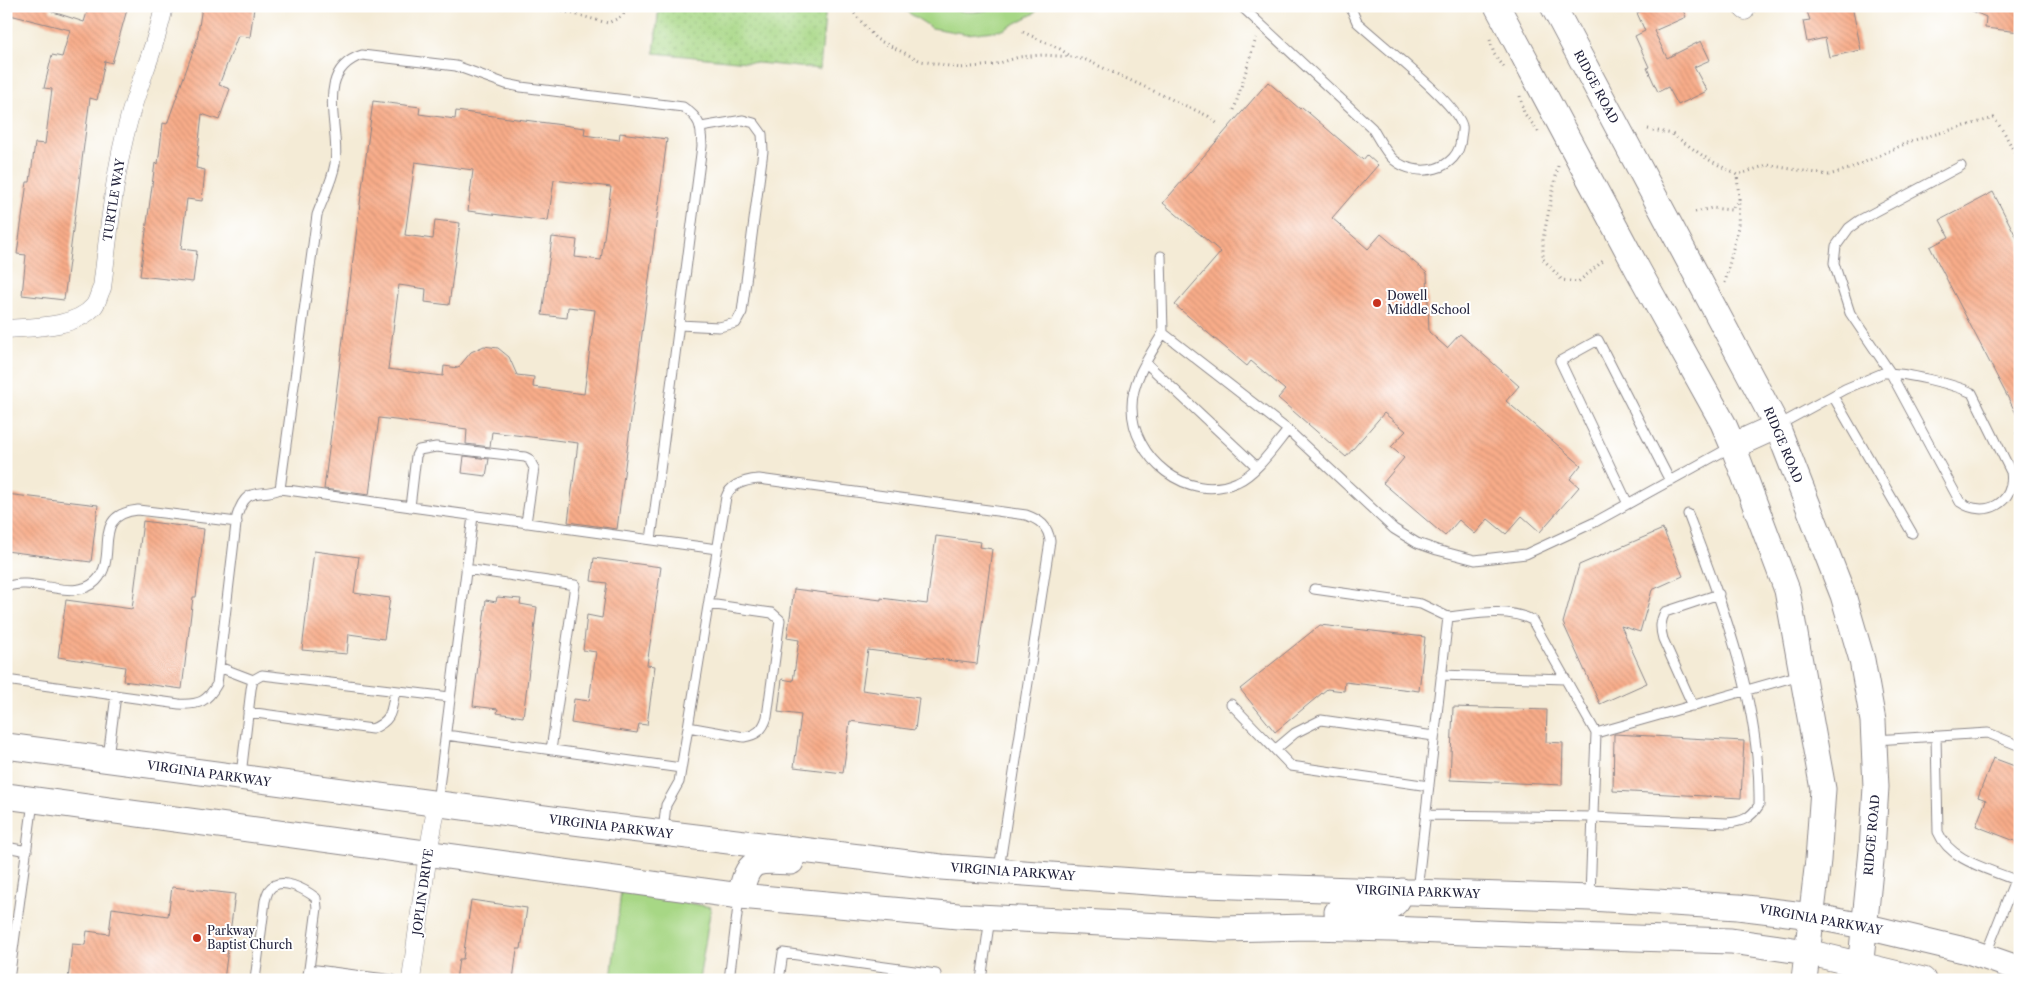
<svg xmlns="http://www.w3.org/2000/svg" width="2026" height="986" viewBox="0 0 2026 986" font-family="'Libre Caslon Text',serif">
<defs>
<pattern id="park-dots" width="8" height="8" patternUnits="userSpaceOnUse" patternTransform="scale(1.25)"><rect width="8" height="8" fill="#a7d785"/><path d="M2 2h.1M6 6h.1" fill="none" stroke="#8fb874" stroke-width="1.8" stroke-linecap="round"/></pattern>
<pattern id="building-back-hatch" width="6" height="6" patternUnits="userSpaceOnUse" patternTransform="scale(1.25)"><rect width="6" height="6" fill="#f8ac89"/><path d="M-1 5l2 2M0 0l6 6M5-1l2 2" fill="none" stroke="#d49477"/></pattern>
</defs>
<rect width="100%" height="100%" fill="#fff"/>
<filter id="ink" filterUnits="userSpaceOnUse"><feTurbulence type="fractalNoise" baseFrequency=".02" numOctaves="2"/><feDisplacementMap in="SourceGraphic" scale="10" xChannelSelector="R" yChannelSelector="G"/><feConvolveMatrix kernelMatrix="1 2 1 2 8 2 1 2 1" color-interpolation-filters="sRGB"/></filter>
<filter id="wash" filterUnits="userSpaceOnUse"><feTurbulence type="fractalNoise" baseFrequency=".0096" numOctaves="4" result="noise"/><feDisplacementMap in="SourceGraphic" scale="20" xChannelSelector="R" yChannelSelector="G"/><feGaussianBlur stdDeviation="1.12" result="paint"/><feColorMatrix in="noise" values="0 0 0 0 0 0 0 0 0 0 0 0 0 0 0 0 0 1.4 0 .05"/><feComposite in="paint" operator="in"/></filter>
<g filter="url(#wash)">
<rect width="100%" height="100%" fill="#f4ebd6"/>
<!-- grass -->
<path fill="#a7d785" stroke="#647c60" d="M898 6C909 6 923 4 934 6 954 10 977 17 997 6H1039L1035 13 1003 30 967 34 932 28Z
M621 891 711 907 699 980H611Z"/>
<!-- park -->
<path fill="url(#park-dots)" stroke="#647c60" d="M659 6H826L820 69 654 53Z"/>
<g id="blocks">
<!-- building -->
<path fill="url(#building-back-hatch)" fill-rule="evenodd" d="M6 6H51L50 11 84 22 89 6H128L112 63 105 61 97 100 90 98 64 300 22 295 26 255 17 254 27 182H30L35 143 45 144 52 89 44 88 52 55 62 57 70 30 6 14Z
M202 6 254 8 250 37 238 36 219 85 230 89 219 120 202 114 196 168 205 170 202 201 187 199 181 249 197 251 193 282 140 276 155 163 158 164 163 123 167 124 197 40Z
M1651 6H1681L1686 17 1654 31 1667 58 1701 41 1710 60 1694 67 1707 91 1678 105 1668 87 1658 92 1647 68 1649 67 1635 36 1645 31 1637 13Z
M1805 6H1852L1861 50 1829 57 1825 38 1807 42 1803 21 1810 20Z
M1961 6H2020V32L1985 28 1986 17Z
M1268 82 1300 109 1302 107 1363 160 1367 155 1378 165 1332 218 1368 249 1381 234 1427 273 1429 332 1447 348 1460 334 1519 386 1506 401 1581 465 1570 479 1579 487 1540 532 1522 516 1506 534 1488 519 1475 534 1459 520 1445 536 1383 483 1404 458 1391 447 1406 431 1384 413 1346 457 1278 398 1285 390 1251 361 1247 366 1175 305 1221 252 1163 203Z
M373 101 420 107 419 114 455 119 456 111 585 128 584 135 619 140 620 133 667 139 617 529 568 522 578 443 492 432 490 447 466 444 467 429 379 418 369 495 324 489ZM415 162 473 170 468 211 548 221 554 180 611 187 601 260 575 257 577 240 552 237 542 315 567 318 568 307 595 310 584 394 533 387 534 377 517 375 509 357 498 348 484 346 471 352 458 368 444 366 443 376 388 369 399 285 426 289 425 302 449 305 460 223 435 220 433 239 405 235Z
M1993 192 2020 244V421L1930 247 1949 237 1940 220Z
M464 456 489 459 486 476 462 473Z
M6 494 98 505 91 562 6 551Z
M143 521 204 529 196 597H193L182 689 123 681 125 667 58 657 66 600 132 609Z
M1663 529 1683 576 1652 590 1640 632 1621 626 1647 683 1600 704 1563 623 1579 565Z
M936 536 981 542 980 547 992 549 977 664 868 650 862 690 919 698 915 730 850 721 843 773 794 767 801 715 778 712 782 679 793 681 799 640 787 638 794 589 881 600V598L927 604Z
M314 551 359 557 354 593 390 598 384 639 349 634 347 654 302 650Z
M594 558 661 567 647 665 655 666 647 725 639 724 637 733 571 723 574 699 589 701 596 652 583 650 587 615 602 618 607 583 591 581Z
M497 597 521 599 520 604 537 607 523 717 497 713 498 709 473 706 486 600 496 602Z
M1320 625 1425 637 1419 691 1345 682 1344 691 1327 689 1275 732 1240 689Z
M1453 707 1547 710 1546 742 1563 743 1562 785 1450 780Z
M1614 734 1744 741 1741 798 1613 791Z
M1993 758 2020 768V843L1976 826 1986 800 1978 797Z
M172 887 235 894 224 980H68L72 944 85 945 87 931 109 934 112 908 168 916Z
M471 900 527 908 521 949H517L513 980H456L459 959H463Z"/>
</g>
</g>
<g filter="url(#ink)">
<use href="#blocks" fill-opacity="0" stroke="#8b8688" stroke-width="1"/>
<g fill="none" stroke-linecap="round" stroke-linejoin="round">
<!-- service casing -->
<g stroke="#8b8688" stroke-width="11">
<path id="service" d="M1241 6 1372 128C1379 139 1384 151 1394 160 1417 179 1459 171 1461 138 1461 135 1463 129 1462 126 1457 103 1378 42 1357 22L1350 6
M1161 256 1163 333
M679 325 719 327 736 323 742 312 763 151 762 134 754 123 743 120 701 127
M1146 363 1257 467
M1833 396 1912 533
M1777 426 1845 389 1883 373C1903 372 1954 384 1972 393L2011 472C2016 503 1985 519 1960 502L1890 372 1850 313 1834 263 1836 246 1849 228 1860 220 1961 166
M1288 430C1275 446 1256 474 1237 482 1188 504 1131 458 1132 406 1132 380 1150 355 1163 333L1288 430 1394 529 1417 543 1437 550 1475 560 1526 554 1595 522 1731 447
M280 489 317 215C323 198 332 182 335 164 341 129 313 71 362 55L456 66 506 84 521 87 683 107C701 119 701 126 702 146L651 540
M1628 504 1560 361 1598 340 1670 481
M410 507 416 456 419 450 436 447 525 457 529 459 534 468 526 523
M466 569 575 585 551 750
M6 587C32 575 74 603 96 581 120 557 89 515 138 510L237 522
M1314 589 1421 604 1448 617
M219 667 253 680
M1441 675 1565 679
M6 680 179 704C199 705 207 702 217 684L237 516C247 484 259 498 280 489L717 549
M1231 704 1291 766 1429 786
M1693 706 1663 639C1660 628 1660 622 1665 612L1719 594
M248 712 372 729C393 720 391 711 395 691
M688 727 744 737C757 735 763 730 767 717L780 620 772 613 709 604
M1596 733 1800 675
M446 735 681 768
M1936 736 1938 832C1950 861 1989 869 2015 880
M1875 740 1988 733 2020 746
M1276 749 1295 733 1321 720 1434 736
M108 757 116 695
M241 775 251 689 253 680 262 675 450 697
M437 803 473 516
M1426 815 1593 817 1727 823C1742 822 1751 818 1759 805 1761 704 1723 607 1688 514
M663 831 666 805 679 782 726 497C731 483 746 480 759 479L1026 515C1040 520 1048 526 1050 541L999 869
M6 847 27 851
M1417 891 1448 617C1475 614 1507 607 1532 620L1596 733 1590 896
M1985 956 2015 880 2020 881
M9 980 33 802
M255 980 265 901C266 898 267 893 269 890 280 875 306 890 316 898L317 908 309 969
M307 980 309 969 393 980
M729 980 739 898
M779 980 783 953 936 974 935 980
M981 980 990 918"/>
</g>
<!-- minor casing -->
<g stroke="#8b8688" stroke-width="19">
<path id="minor" d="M1740 6 1745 11
M6 329C32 327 76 328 94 306 98 301 99 293 102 288 109 232 114 173 129 119 139 81 157 45 164 6
M411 980 428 853 437 804"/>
</g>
<!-- secondary casing -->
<g stroke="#8b8688" stroke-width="27">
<path id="secondary" d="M1497 6 1638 270 1723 423 1733 446 1787 590 1823 789 1818 860 1804 980
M1553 6 1777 426 1843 595 1862 660 1873 721 1876 787 1872 850 1859 980
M1733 446 1777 426
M6 746 582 823 941 867 1176 884 1590 898 1738 907 1812 916 1863 926 1968 951 2020 969
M6 796 740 896 958 916 1222 929 1310 927 1390 929 1539 935 1731 941 1807 952 1923 980
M740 896C748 858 755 860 791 862
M1337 912C1352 912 1385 914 1396 902 1399 899 1400 894 1402 891"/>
</g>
<!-- path -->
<path stroke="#8b8688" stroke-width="3" stroke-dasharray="1 4" stroke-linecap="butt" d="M543 6 608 23 623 16 626 6
M848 6 876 39 921 61 960 68 993 65 1019 57 1043 55 1073 57 1086 60 1208 116 1219 125
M1023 32 1060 49 1072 57
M1490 40 1494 54 1504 67
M1520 96 1524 113 1540 134
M1234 110 1256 38
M1648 129 1672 134 1706 158 1737 175 1767 165 1829 175 1852 168 1911 141 1994 118 2005 134 2020 163
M1558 166 1543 239V259L1562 280 1578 282 1603 261
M1695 212 1712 208 1731 210 1739 199 1737 175
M1725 283 1738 227 1739 199
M2020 430 2016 432 2020 438"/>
<!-- service -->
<use href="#service" stroke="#fff" stroke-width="9"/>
<!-- minor -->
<use href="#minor" stroke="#fff" stroke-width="18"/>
<!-- secondary -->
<use href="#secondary" stroke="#fff" stroke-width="25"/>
</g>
</g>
<!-- markers -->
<g fill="#c8321e" stroke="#fff" stroke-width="2">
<circle cx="1377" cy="303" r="5"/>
<circle cx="197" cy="938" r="5"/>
</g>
<g text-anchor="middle" stroke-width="4" stroke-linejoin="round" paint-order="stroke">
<!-- street labels -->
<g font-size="12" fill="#22223b" stroke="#fff">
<text transform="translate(1596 87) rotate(62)" y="4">RIDGE ROAD</text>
<text transform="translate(114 200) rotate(-81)" y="4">TURTLE WAY</text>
<text transform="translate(1783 445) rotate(67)" y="4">RIDGE ROAD</text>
<text transform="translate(209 774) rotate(8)" y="4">VIRGINIA PARKWAY</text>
<text transform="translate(611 827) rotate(7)" y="4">VIRGINIA PARKWAY</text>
<text transform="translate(1872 835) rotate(-85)" y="4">RIDGE ROAD</text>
<text transform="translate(1013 872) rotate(4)" y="4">VIRGINIA PARKWAY</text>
<text transform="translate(423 892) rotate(-82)" y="4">JOPLIN DRIVE</text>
<text transform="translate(1418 892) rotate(2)" y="4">VIRGINIA PARKWAY</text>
<text transform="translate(1821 920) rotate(10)" y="4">VIRGINIA PARKWAY</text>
</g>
<!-- poi labels -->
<g font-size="12" fill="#22223b" stroke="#fff" text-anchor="start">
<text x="1387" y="300">Dowell<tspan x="1387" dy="14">Middle School</tspan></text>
<text x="207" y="935">Parkway<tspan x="207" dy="14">Baptist Church</tspan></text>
</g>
</g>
<!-- margin -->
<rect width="2026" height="986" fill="none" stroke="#fff" stroke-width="25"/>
</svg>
